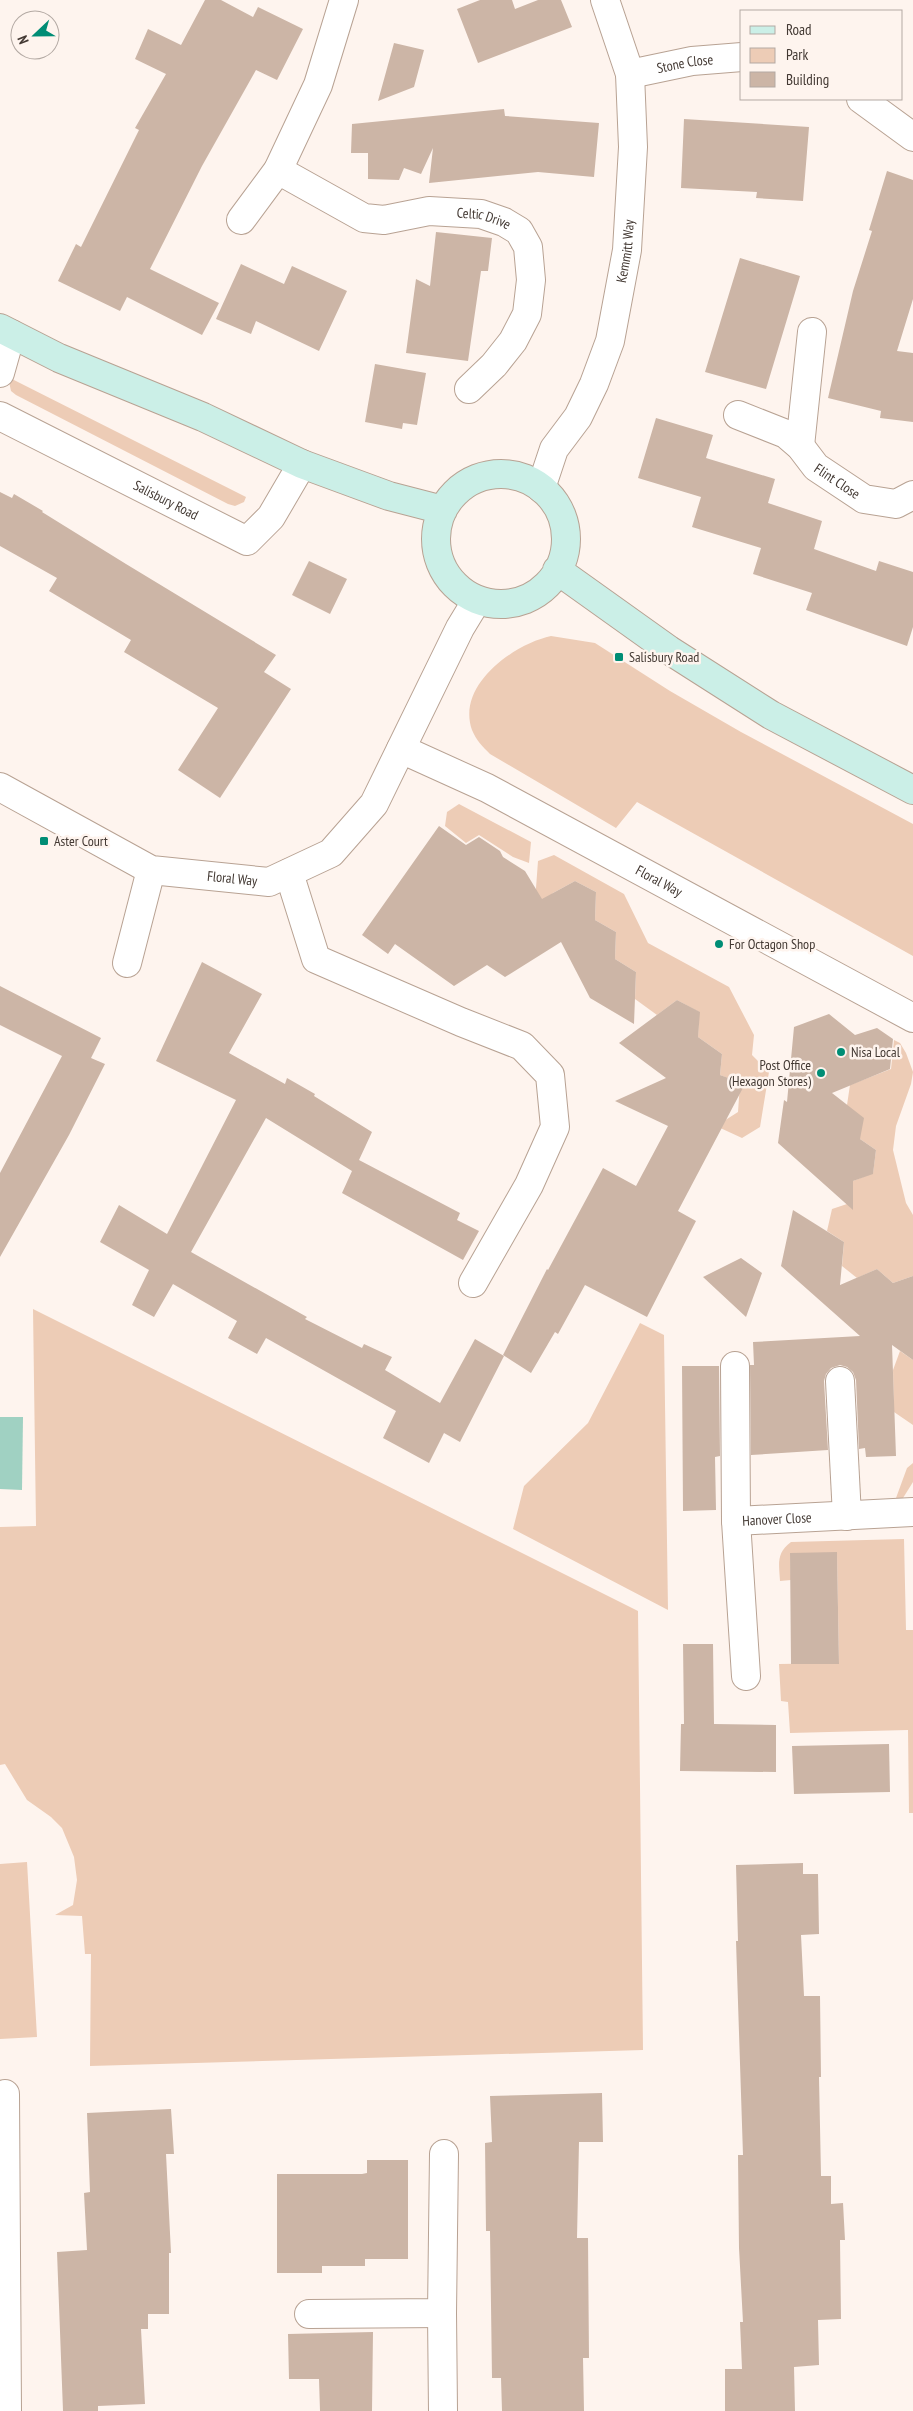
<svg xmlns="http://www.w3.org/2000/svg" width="913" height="2411" font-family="'PT Sans Narrow',sans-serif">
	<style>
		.green { fill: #edccb6 }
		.water { fill: #a0d1c2 }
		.building { fill: #ccb5a6 }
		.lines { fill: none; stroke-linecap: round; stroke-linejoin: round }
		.street-casing { stroke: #b8a293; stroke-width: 30 }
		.secondary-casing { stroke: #b8a293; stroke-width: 30 }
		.street { stroke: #fff; stroke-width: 28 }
		.secondary { stroke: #cbefe7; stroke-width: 28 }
		.poi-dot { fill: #008d75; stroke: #fef4ee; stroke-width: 2 }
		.labels { text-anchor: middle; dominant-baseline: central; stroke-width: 5; stroke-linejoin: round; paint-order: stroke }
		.street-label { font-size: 14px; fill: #433933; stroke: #fef4ee }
		.poi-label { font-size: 14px; fill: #433933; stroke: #fef4ee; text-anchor: start }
	</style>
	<rect width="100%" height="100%" fill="#fef4ee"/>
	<path class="green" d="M 8,377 L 246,497 L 244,502 L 235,506 L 228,504 L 16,395 L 11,391 Z
		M 551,636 L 595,643 L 670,691 L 741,732 L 913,824 L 913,956 L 637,802 L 616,828 L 490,754 C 483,747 476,740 472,730 C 456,685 514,644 551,636 Z
		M 459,804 L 531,842 L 529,863 L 513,857 L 479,835 L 466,843 L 445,826 L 447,812 Z
		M 554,855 L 624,894 L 648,943 L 729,987 L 754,1035 L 752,1055 L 769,1072 L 760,1127 L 742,1138 L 716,1126 L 738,1112 L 740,1083 L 720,1075 L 722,1054 L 698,1037 L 699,1012 L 677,1000 L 657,1015 L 635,999 L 636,972 L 615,959 L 616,932 L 595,920 L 596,892 L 575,881 L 553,893 L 534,915 L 538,861 Z
		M 894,1040 L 900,1043 L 906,1053 L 913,1072 L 911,1084 L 896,1126 L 893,1150 L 906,1203 L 913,1215 L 913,1276 L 893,1283 L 877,1269 L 857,1278 L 842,1266 L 844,1242 L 827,1231 L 832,1209 L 853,1202 L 853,1181 L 873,1173 L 876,1150 L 860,1139 L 847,1105 L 850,1085 L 891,1069 Z
		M 33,1309 L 638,1611 L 643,2050 L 90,2066 L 91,1954 L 85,1954 L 82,1916 L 55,1915 L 73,1905 L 77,1880 L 74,1857 L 62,1828 L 51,1817 L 27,1800 L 5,1764 L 0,1765 L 0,1527 L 36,1526 Z
		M 640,1323 L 664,1335 L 668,1610 L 513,1529 L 524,1486 L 588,1423 Z
		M 900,1351 L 913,1360 L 913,1425 L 894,1412 L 893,1370 Z
		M 913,1463 L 913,1482 L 903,1498 L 896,1498 L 907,1468 Z
		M 904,1539 L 906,1630 L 913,1630 L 913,1813 L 909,1813 L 908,1730 L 790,1733 L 788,1702 L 781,1701 L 779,1664 L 839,1663 L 837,1553 L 790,1553 L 791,1580 L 780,1581 C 779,1564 776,1553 791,1542 Z
		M 27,1862 L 37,2037 L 0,2039 L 0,1864 Z"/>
	<path class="water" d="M 0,1417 L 23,1417 L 22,1490 L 0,1489 Z"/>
	<path class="building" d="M 205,0 L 221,0 L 253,17 L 258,7 L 303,29 L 277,80 L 256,70 L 202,166 L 150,269 L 219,303 L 202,335 L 127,297 L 120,311 L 58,281 L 76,244 L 81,247 L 139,130 L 135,128 L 166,74 L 135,59 L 148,29 L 181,45 Z
		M 480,0 L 512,0 L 515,9 L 538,0 L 561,0 L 572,27 L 478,63 L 457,9 Z
		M 394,43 L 424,50 L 414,87 L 378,101 Z
		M 504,109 L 505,116 L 599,123 L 594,177 L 538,172 L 429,183 L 433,148 L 421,174 L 404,168 L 399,180 L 368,179 L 368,153 L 351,153 L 352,124 Z
		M 684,119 L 809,127 L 803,201 L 756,198 L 757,192 L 681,188 Z
		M 887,171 L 913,180 L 913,299 L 897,351 L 913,353 L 913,422 L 880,418 L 881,411 L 828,398 L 853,291 L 872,231 L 869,230 Z
		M 436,232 L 492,238 L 488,271 L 481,271 L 468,361 L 406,353 L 416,279 L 430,286 Z
		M 740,258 L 800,276 L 766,389 L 705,372 Z
		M 241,264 L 284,284 L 292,266 L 347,291 L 319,351 L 256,321 L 251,334 L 216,319 Z
		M 375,364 L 426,373 L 417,425 L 403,423 L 402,429 L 365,422 Z
		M 656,418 L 713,435 L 706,458 L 775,479 L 768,503 L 822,521 L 814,549 L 876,571 L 879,561 L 913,572 L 913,627 L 907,646 L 806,610 L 812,593 L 753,574 L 761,548 L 692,527 L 701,497 L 638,478 Z
		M 0,492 L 12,498 L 14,494 L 43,511 L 42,512 L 126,564 L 276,655 L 264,672 L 291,689 L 220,798 L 178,770 L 218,708 L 124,652 L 131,640 L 49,591 L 57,578 L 0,546 Z
		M 309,561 L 347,579 L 330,614 L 292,595 Z
		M 439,826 L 466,845 L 479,837 L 500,851 L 503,857 L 525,871 L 542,899 L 575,881 L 596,892 L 595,920 L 616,932 L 615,959 L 636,972 L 634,1024 L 590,998 L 561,942 L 505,977 L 487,965 L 454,986 L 395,944 L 388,954 L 362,935 Z
		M 202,962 L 262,994 L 229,1053 L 285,1084 L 287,1078 L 315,1094 L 314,1096 L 372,1132 L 359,1160 L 460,1213 L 457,1220 L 479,1231 L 463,1260 L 342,1193 L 352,1171 L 266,1118 L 191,1252 L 307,1317 L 305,1319 L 362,1348 L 364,1344 L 392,1357 L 385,1370 L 440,1403 L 475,1339 L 504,1356 L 460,1442 L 444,1433 L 429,1463 L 383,1438 L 396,1411 L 266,1338 L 257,1354 L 228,1338 L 237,1321 L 173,1284 L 154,1317 L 132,1305 L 149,1270 L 100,1242 L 119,1205 L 167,1234 L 236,1100 L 156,1061 Z
		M 0,986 L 101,1038 L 91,1058 L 105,1064 L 69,1135 L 0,1257 L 0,1173 L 62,1056 L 0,1025 Z
		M 677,1000 L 700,1012 L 698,1037 L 722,1054 L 720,1075 L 745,1084 L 678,1211 L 696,1221 L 647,1317 L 585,1285 L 558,1334 L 555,1332 L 531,1373 L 503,1355 L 547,1269 L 548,1270 L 603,1168 L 636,1186 L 668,1126 L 615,1101 L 666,1078 L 619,1043 Z
		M 829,1014 L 855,1035 L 877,1028 L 893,1039 L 890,1069 L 832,1093 L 864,1118 L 860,1139 L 876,1150 L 873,1174 L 853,1181 L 853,1210 L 778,1143 L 784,1100 L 787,1102 L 794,1027 Z
		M 793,1210 L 844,1242 L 840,1285 L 877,1269 L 893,1283 L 913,1276 L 913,1360 L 892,1345 L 896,1456 L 866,1457 L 865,1448 L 859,1449 L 856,1380 L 853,1372 L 847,1367 L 840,1365 L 831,1368 L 826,1374 L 824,1381 L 828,1450 L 751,1455 L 750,1365 L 754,1365 L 753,1342 L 860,1336 L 781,1266 Z
		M 741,1258 L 762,1273 L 746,1317 L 703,1277 Z
		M 682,1366 L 719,1366 L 720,1456 L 715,1457 L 716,1510 L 683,1511 Z
		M 837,1552 L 839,1664 L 791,1664 L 790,1553 Z
		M 683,1644 L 713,1644 L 714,1724 L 776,1725 L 776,1772 L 680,1771 L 681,1724 L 684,1724 Z
		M 889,1744 L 890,1792 L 794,1794 L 792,1746 Z
		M 803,1863 L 803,1874 L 818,1874 L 819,1934 L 801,1935 L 804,1996 L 820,1996 L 821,2077 L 819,2077 L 821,2176 L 831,2176 L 831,2204 L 843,2203 L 845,2240 L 840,2240 L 841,2319 L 818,2320 L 819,2365 L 794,2367 L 795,2411 L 725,2411 L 725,2369 L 742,2369 L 740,2322 L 743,2322 L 739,2248 L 738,2155 L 743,2155 L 736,1941 L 738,1941 L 736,1865 Z
		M 602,2093 L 603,2142 L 579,2142 L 577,2238 L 588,2238 L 589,2358 L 583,2358 L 584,2411 L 502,2411 L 501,2378 L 492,2378 L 490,2231 L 486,2231 L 485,2143 L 492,2142 L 490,2096 Z
		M 171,2109 L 174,2154 L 166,2154 L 171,2253 L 169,2253 L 169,2314 L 148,2314 L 148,2329 L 141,2329 L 145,2404 L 98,2406 L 98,2411 L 63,2411 L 57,2252 L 87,2250 L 84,2193 L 90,2192 L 87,2113 Z
		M 367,2160 L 408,2160 L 408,2259 L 365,2259 L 365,2266 L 322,2266 L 322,2273 L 277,2273 L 277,2174 L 362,2174 L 367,2173 Z
		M 373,2332 L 372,2411 L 320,2411 L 319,2379 L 289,2379 L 288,2334 Z"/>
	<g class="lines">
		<defs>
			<g id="street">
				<path id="s1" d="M 630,74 L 692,61 L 742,57"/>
				<path d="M 861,99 L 913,137"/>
				<path id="s2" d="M 278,170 L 364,218 L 384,220 L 429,211 L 481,214 L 504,222 L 519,231 L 528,247 L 531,280 L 527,314 L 513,341 L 494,365 L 469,389"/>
				<path d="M 241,220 L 278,170 L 318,85 L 344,0"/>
				<path d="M 0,373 L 11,334"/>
				<path id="s3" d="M 738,415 L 786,434 L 800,446 L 816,467 L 864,499 L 896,504 L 913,495"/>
				<path id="s4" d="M 0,416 L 247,541 L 271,517 L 302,464"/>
				<path d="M 800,446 L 812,332"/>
				<path id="s5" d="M 541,488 L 554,449 L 578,417 L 594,384 L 610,341 L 627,250 L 633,147 L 630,74 L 605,0"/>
				<path id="s6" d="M 401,749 L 487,788 L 913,1018"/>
				<path id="s7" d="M 0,787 L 151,870 L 269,882 L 331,853 L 374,804 L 460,628 L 477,600"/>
				<path d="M 289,873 L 316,959 L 461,1022 L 522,1046 L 550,1075 L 555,1127 L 529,1185 L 473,1283"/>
				<path d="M 127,963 L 151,870"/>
				<path d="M 735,1366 L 736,1521 L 746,1676"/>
				<path d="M 840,1381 L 847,1516"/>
				<path id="s8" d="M 736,1521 L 913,1512"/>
				<path d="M 5,2094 L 7,2411"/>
				<path d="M 442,2313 L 443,2411"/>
				<path d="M 309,2314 L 442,2313 L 444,2154"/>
			</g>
			<path id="secondary" d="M 0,328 L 59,358 L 203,417 L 302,464 L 389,496 L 443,510
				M436 539a65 65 0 1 1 130 0a65 65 0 1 1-130 0Z
				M 557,570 L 669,650 L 771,715 L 913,790"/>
		</defs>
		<use href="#street" class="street-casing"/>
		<use href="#secondary" class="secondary-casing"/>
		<use href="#street" class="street"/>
		<use href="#secondary" class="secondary"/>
	</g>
	<g class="poi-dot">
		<rect x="614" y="652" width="10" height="10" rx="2.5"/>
		<rect x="39" y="836" width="10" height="10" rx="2.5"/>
		<circle cx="719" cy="944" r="5"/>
		<circle cx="841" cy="1052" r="5"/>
		<circle cx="821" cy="1073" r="5"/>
	</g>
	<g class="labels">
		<g class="street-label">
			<text stroke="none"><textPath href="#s1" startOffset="56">Stone Close</textPath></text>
			<text stroke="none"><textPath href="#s2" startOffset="220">Celtic Drive</textPath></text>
			<text stroke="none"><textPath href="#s5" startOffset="255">Kemmitt Way</textPath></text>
			<text stroke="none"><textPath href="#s3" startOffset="122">Flint Close</textPath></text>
			<text stroke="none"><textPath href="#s4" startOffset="186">Salisbury Road</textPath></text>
			<text stroke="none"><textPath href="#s7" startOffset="254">Floral Way</textPath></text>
			<text stroke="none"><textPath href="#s6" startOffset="290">Floral Way</textPath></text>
			<text stroke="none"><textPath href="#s8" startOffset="41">Hanover Close</textPath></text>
		</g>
		<g class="poi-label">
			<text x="629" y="657">Salisbury Road</text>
			<text x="54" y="841">Aster Court</text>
			<text x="729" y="944">For Octagon Shop</text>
			<text x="851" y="1052">Nisa Local</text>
			<text x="811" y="1065" text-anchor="end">Post Office<tspan x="811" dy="16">(Hexagon Stores)</tspan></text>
		</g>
	</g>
	<rect x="740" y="10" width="162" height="90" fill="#fef4ee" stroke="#b3a9a3"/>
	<rect x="750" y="26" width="25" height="8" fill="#cbefe7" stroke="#b3a9a3"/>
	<text x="786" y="35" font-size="15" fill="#433933">Road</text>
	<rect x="750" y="48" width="25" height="15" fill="#edccb6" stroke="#b3a9a3"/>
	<text x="786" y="60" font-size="15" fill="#433933">Park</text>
	<rect x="750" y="72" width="25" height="15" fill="#ccb5a6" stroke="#b3a9a3"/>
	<text x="786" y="85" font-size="15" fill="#433933">Building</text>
	<g transform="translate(35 35) rotate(248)"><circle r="24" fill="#fef4ee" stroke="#b3a9a3"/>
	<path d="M0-4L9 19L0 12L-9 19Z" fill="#008d75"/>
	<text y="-8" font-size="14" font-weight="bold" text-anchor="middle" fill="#433933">N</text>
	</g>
</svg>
